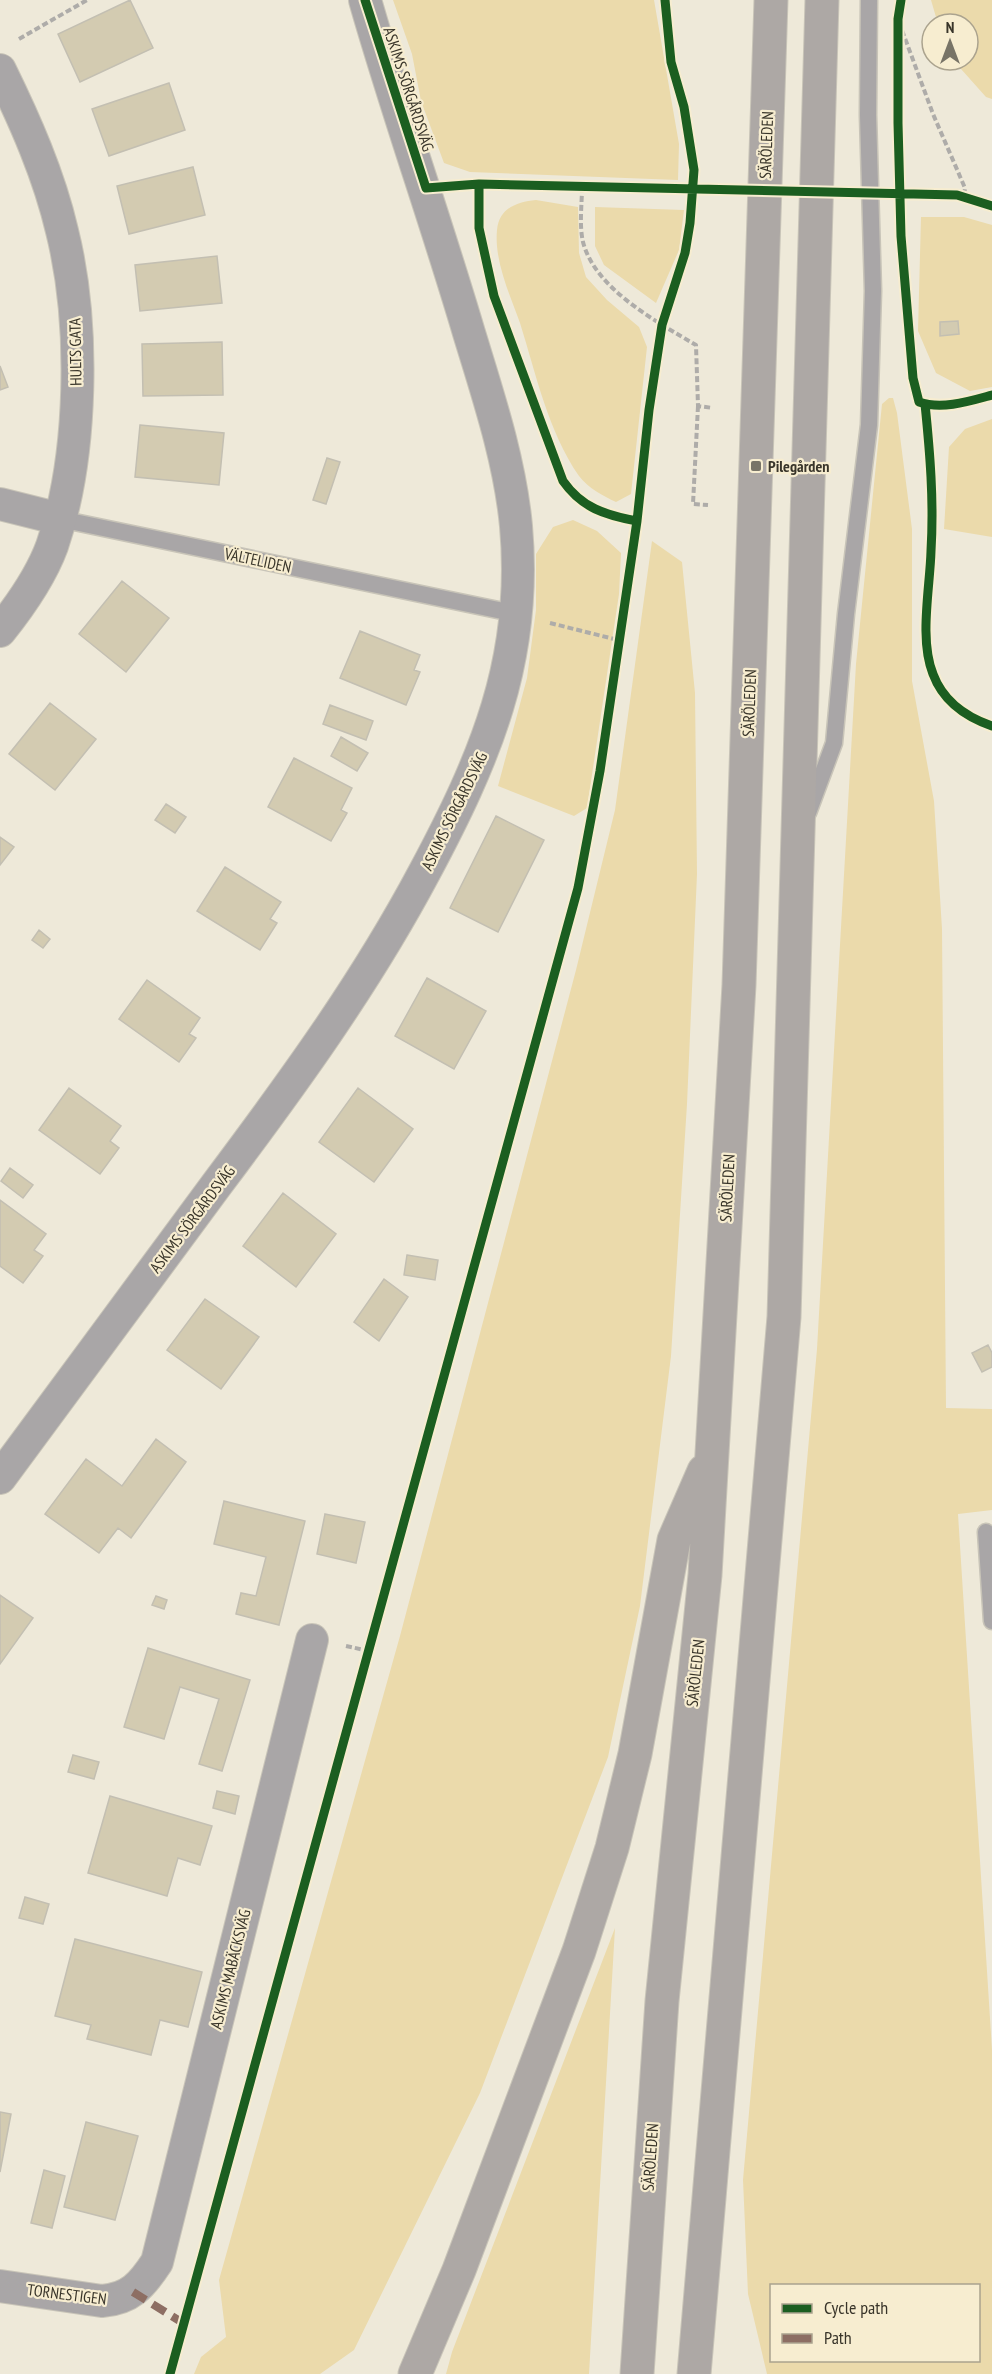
<svg xmlns="http://www.w3.org/2000/svg" width="992" height="2374" font-family="'PT Sans Narrow',sans-serif">
	<style>
		.green { fill: #ebdaab; fill-rule: evenodd }
		.building { fill: #d3cbb1; stroke: #c3bfb2; stroke-width: 1.5 }
		.lines { fill: none; stroke-linecap: round; stroke-linejoin: round }
		.service-casing { stroke: #c8c4b8; stroke-width: 19 }
		.minor-casing { stroke: #c8c4b8; stroke-width: 34 }
		.primary-casing { stroke: #c8c4b8; stroke-width: 35 }
		.path { stroke: #aeaca9; stroke-width: 4; stroke-dasharray: 6 3; stroke-linecap: butt }
		.service { stroke: #a9a6a7; stroke-width: 16 }
		.minor { stroke: #a9a6a7; stroke-width: 32 }
		.primary { stroke: #ada8a5; stroke-width: 33 }
		.quiet { stroke: #8d6e63; stroke-width: 8; stroke-dasharray: 15 8; stroke-linecap: butt }
		.cycleway-casing { stroke: #f7edd0; stroke-width: 13 }
		.cycleway { stroke: #1b5e20; stroke-width: 9 }
		.poi-dot { fill: #787467; stroke: #f7edd0; stroke-width: 2 }
		.labels { text-anchor: middle; dominant-baseline: central; stroke-width: 4.5; stroke-linejoin: round; paint-order: stroke }
		.street-label { font-size: 16px; fill: #39352a; stroke: #f7edd0 }
		.poi-label { font-size: 16px; font-weight: bold; fill: #39352a; stroke: #f7edd0; text-anchor: start }
	</style>
	<rect width="100%" height="100%" fill="#eee9d9"/>
	<path class="green" d="M 393,0 L 654,0 L 679,144 L 678,180 L 470,172 L 444,163 L 421,101 L 412,54 Z
		M 931,0 L 992,0 L 992,99 L 986,97 L 953,60 L 968,60 L 968,24 L 938,24 Z
		M 536,200 L 578,207 L 579,253 L 586,277 L 607,300 L 639,327 L 647,347 L 631,494 L 616,502 C 603,496 588,488 579,476 C 548,431 536,374 520,323 C 510,295 494,261 497,230 C 499,208 517,202 536,200 Z
		M 595,207 L 684,210 L 679,250 L 656,303 L 604,265 L 595,246 Z
		M 921,217 L 964,217 L 992,225 L 992,387 L 970,391 L 936,373 L 918,331 Z
		M 889,398 L 893,398 L 897,413 L 912,529 L 912,681 L 934,801 L 942,929 L 946,1408 L 992,1409 L 992,1510 L 958,1514 L 992,2050 L 992,2374 L 767,2374 L 748,2294 L 743,2180 L 817,1349 L 856,664 L 882,404 ZM 772,2286 L 978,2286 L 978,2360 L 772,2360 Z
		M 992,419 L 992,537 L 944,529 L 949,447 L 965,429 Z
		M 573,520 L 597,531 L 621,553 L 619,594 L 587,808 L 574,816 L 498,786 L 527,678 L 536,610 L 536,554 L 553,527 Z
		M 652,541 L 682,562 L 695,693 L 697,874 L 687,1104 L 671,1356 L 640,1606 L 608,1757 L 480,2093 L 354,2350 L 320,2374 L 194,2374 L 201,2357 L 226,2337 L 219,2280 L 400,1636 L 576,970 L 615,810 Z
		M 615,1928 L 589,2374 L 446,2374 L 452,2352 Z"/>
	<path class="building" d="M 130,0 L 153,48 L 80,82 L 58,34 Z
		M 169,83 L 185,130 L 109,156 L 92,109 Z
		M 193,167 L 205,215 L 129,234 L 117,186 Z
		M 217,256 L 222,303 L 140,311 L 135,265 Z
		M 958,321 L 959,334 L 940,336 L 940,322 Z
		M 222,342 L 223,395 L 143,396 L 142,344 Z
		M 0,366 L 8,387 L 0,390 Z
		M 140,425 L 224,433 L 219,485 L 135,477 Z
		M 327,458 L 340,462 L 326,504 L 313,500 Z
		M 122,581 L 169,618 L 126,672 L 79,634 Z
		M 360,631 L 420,655 L 414,670 L 420,672 L 406,705 L 340,678 Z
		M 50,703 L 96,739 L 55,790 L 9,754 Z
		M 330,705 L 373,721 L 366,740 L 323,724 Z
		M 341,737 L 368,753 L 357,771 L 331,756 Z
		M 294,758 L 352,788 L 341,810 L 347,813 L 331,841 L 268,807 Z
		M 166,804 L 186,817 L 175,833 L 155,820 Z
		M 496,816 L 544,840 L 498,932 L 450,908 Z
		M 0,837 L 14,847 L 0,865 Z
		M 225,867 L 281,902 L 270,919 L 277,923 L 260,950 L 197,911 Z
		M 39,930 L 50,939 L 43,948 L 32,940 Z
		M 427,978 L 486,1011 L 454,1069 L 395,1036 Z
		M 147,980 L 200,1018 L 189,1034 L 196,1038 L 179,1062 L 119,1019 Z
		M 69,1088 L 121,1126 L 110,1141 L 119,1148 L 100,1174 L 39,1130 Z
		M 358,1088 L 413,1129 L 374,1182 L 319,1142 Z
		M 10,1168 L 33,1185 L 23,1198 L 1,1181 Z
		M 283,1193 L 336,1234 L 296,1287 L 243,1246 Z
		M 0,1200 L 46,1234 L 34,1250 L 43,1256 L 23,1283 L 0,1266 Z
		M 407,1255 L 438,1260 L 435,1280 L 404,1275 Z
		M 384,1279 L 408,1297 L 379,1341 L 354,1322 Z
		M 205,1299 L 259,1337 L 221,1389 L 167,1350 Z
		M 988,1345 L 992,1353 L 992,1367 L 982,1372 L 972,1353 Z
		M 156,1439 L 186,1462 L 131,1538 L 118,1528 L 99,1553 L 45,1514 L 86,1459 L 122,1486 Z
		M 224,1501 L 305,1521 L 279,1625 L 236,1614 L 241,1593 L 256,1596 L 266,1557 L 214,1544 Z
		M 325,1514 L 365,1522 L 356,1563 L 317,1554 Z
		M 0,1595 L 33,1618 L 0,1664 Z
		M 156,1596 L 167,1600 L 164,1609 L 152,1605 Z
		M 148,1648 L 250,1680 L 222,1771 L 199,1764 L 219,1699 L 180,1687 L 164,1739 L 124,1727 Z
		M 73,1755 L 99,1762 L 94,1779 L 68,1772 Z
		M 217,1791 L 239,1796 L 235,1814 L 213,1808 Z
		M 110,1796 L 212,1826 L 200,1865 L 178,1858 L 167,1896 L 88,1873 Z
		M 25,1897 L 49,1904 L 43,1924 L 19,1918 Z
		M 75,1939 L 202,1972 L 188,2027 L 160,2020 L 151,2055 L 87,2039 L 91,2025 L 55,2016 Z
		M 0,2112 L 11,2114 L 0,2172 Z
		M 86,2122 L 138,2136 L 115,2220 L 64,2207 Z
		M 44,2170 L 65,2176 L 52,2228 L 31,2223 Z"/>
	<g class="lines">
		<defs>
			<path id="service" d="M 60,519 L 517,614
				M 808,813 L 834,743 L 846,614 L 869,425 L 873,291 L 868,115 L 869,0
				M 986,1532 L 992,1621"/>
			<path id="minor" d="M 0,70 C 25,121 49,175 62,231 C 85,323 83,456 52,546 C 41,576 20,606 0,631
				M 0,504 L 60,519
				M 0,1478 C 72,1380 145,1282 217,1184 C 292,1084 365,984 424,873 C 485,759 528,659 516,526 C 510,461 488,395 469,333 C 436,221 397,112 365,0
				M 0,2286 L 102,2301 C 130,2299 142,2285 157,2262 L 312,1640"/>
			<path id="primary" d="M 415,2374 L 459,2270 L 579,1951 L 612,1848 L 635,1754 L 674,1540 L 704,1471
				M 637,2374 L 662,2001 L 705,1575 L 739,985 L 771,0
				M 694,2374 L 784,1317 L 822,0"/>
		</defs>
		<use href="#service" class="service-casing"/>
		<use href="#minor" class="minor-casing"/>
		<use href="#primary" class="primary-casing"/>
		<path class="path" d="M 899,22 L 933,114 L 965,188 L 964,197
			M 19,39 L 87,0
			M 582,187 C 582,204 579,225 583,242 C 595,289 657,322 696,345 L 698,406 L 713,408
			M 698,406 L 693,504 L 708,505
			M 550,623 L 618,640
			M 346,1646 L 369,1651"/>
		<use href="#service" class="service"/>
		<use href="#minor" class="minor"/>
		<use href="#primary" class="primary"/>
		<path class="quiet" d="M 133,2292 L 183,2323"/>
		<defs>
			<path id="cycleway" d="M 365,0 L 426,188 L 479,184 L 957,195 L 992,206
				M 901,0 L 898,19 L 898,123 L 901,236 L 913,378 L 919,402 C 942,410 970,401 992,395
				M 479,184 L 479,228 L 494,296 L 563,481 C 582,508 605,515 637,521
				M 925,404 C 930,453 934,501 931,551 C 930,588 919,639 933,674 C 943,701 966,717 992,726
				M 170,2374 L 578,888 L 600,771 L 637,521 L 649,410 L 662,325 L 685,253 L 690,223 L 694,170 L 684,107 L 671,62 L 665,0"/>
		</defs>
		<use href="#cycleway" class="cycleway-casing"/>
		<use href="#cycleway" class="cycleway"/>
	</g>
	<rect class="poi-dot" x="750" y="460" width="12" height="12" rx="3"/>
	<g class="labels">
		<g class="street-label">
			<text transform="translate(409 89) rotate(72)">ASKIMS SÖRGÅRDSVÄG</text>
			<text transform="translate(766 145) rotate(-88)">SÄRÖLEDEN</text>
			<text transform="translate(75 352) rotate(-91)">HULTS GATA</text>
			<text transform="translate(258 560) rotate(12)">VÄLTELIDEN</text>
			<text transform="translate(749 703) rotate(-88)">SÄRÖLEDEN</text>
			<text transform="translate(454 811) rotate(-64)">ASKIMS SÖRGÅRDSVÄG</text>
			<text transform="translate(727 1188) rotate(-87)">SÄRÖLEDEN</text>
			<text transform="translate(192 1219) rotate(-53)">ASKIMS SÖRGÅRDSVÄG</text>
			<text transform="translate(695 1673) rotate(-84)">SÄRÖLEDEN</text>
			<text transform="translate(230 1969) rotate(-76)">ASKIMS MABÄCKSVÄG</text>
			<text transform="translate(650 2157) rotate(-86)">SÄRÖLEDEN</text>
			<text transform="translate(67 2294) rotate(7)">TORNESTIGEN</text>
		</g>
		<g class="poi-label">
			<text x="768" y="466">Pilegården</text>
		</g>
	</g>
	<rect x="770" y="2284" width="210" height="78" fill="#f7edd0" stroke="#aba38e" stroke-width="1.5"/>
	<rect x="782" y="2304" width="30" height="9" fill="#1b5e20" stroke="#aba38e" stroke-width="1.5"/>
	<text x="824" y="2314" font-size="18" fill="#39352a">Cycle path</text>
	<rect x="782" y="2334" width="30" height="9" fill="#8d6e63" stroke="#aba38e" stroke-width="1.5"/>
	<text x="824" y="2344" font-size="18" fill="#39352a">Path</text>
	<g transform="translate(950 42)"><circle r="28" fill="#f7edd0" stroke="#aba38e" stroke-width="1.5"/>
	<path d="M0-4.5L10 22L0 15L-10 22Z" fill="#787467"/>
	<text y="-9" font-size="16" font-weight="bold" text-anchor="middle" fill="#39352a">N</text>
	</g>
</svg>
